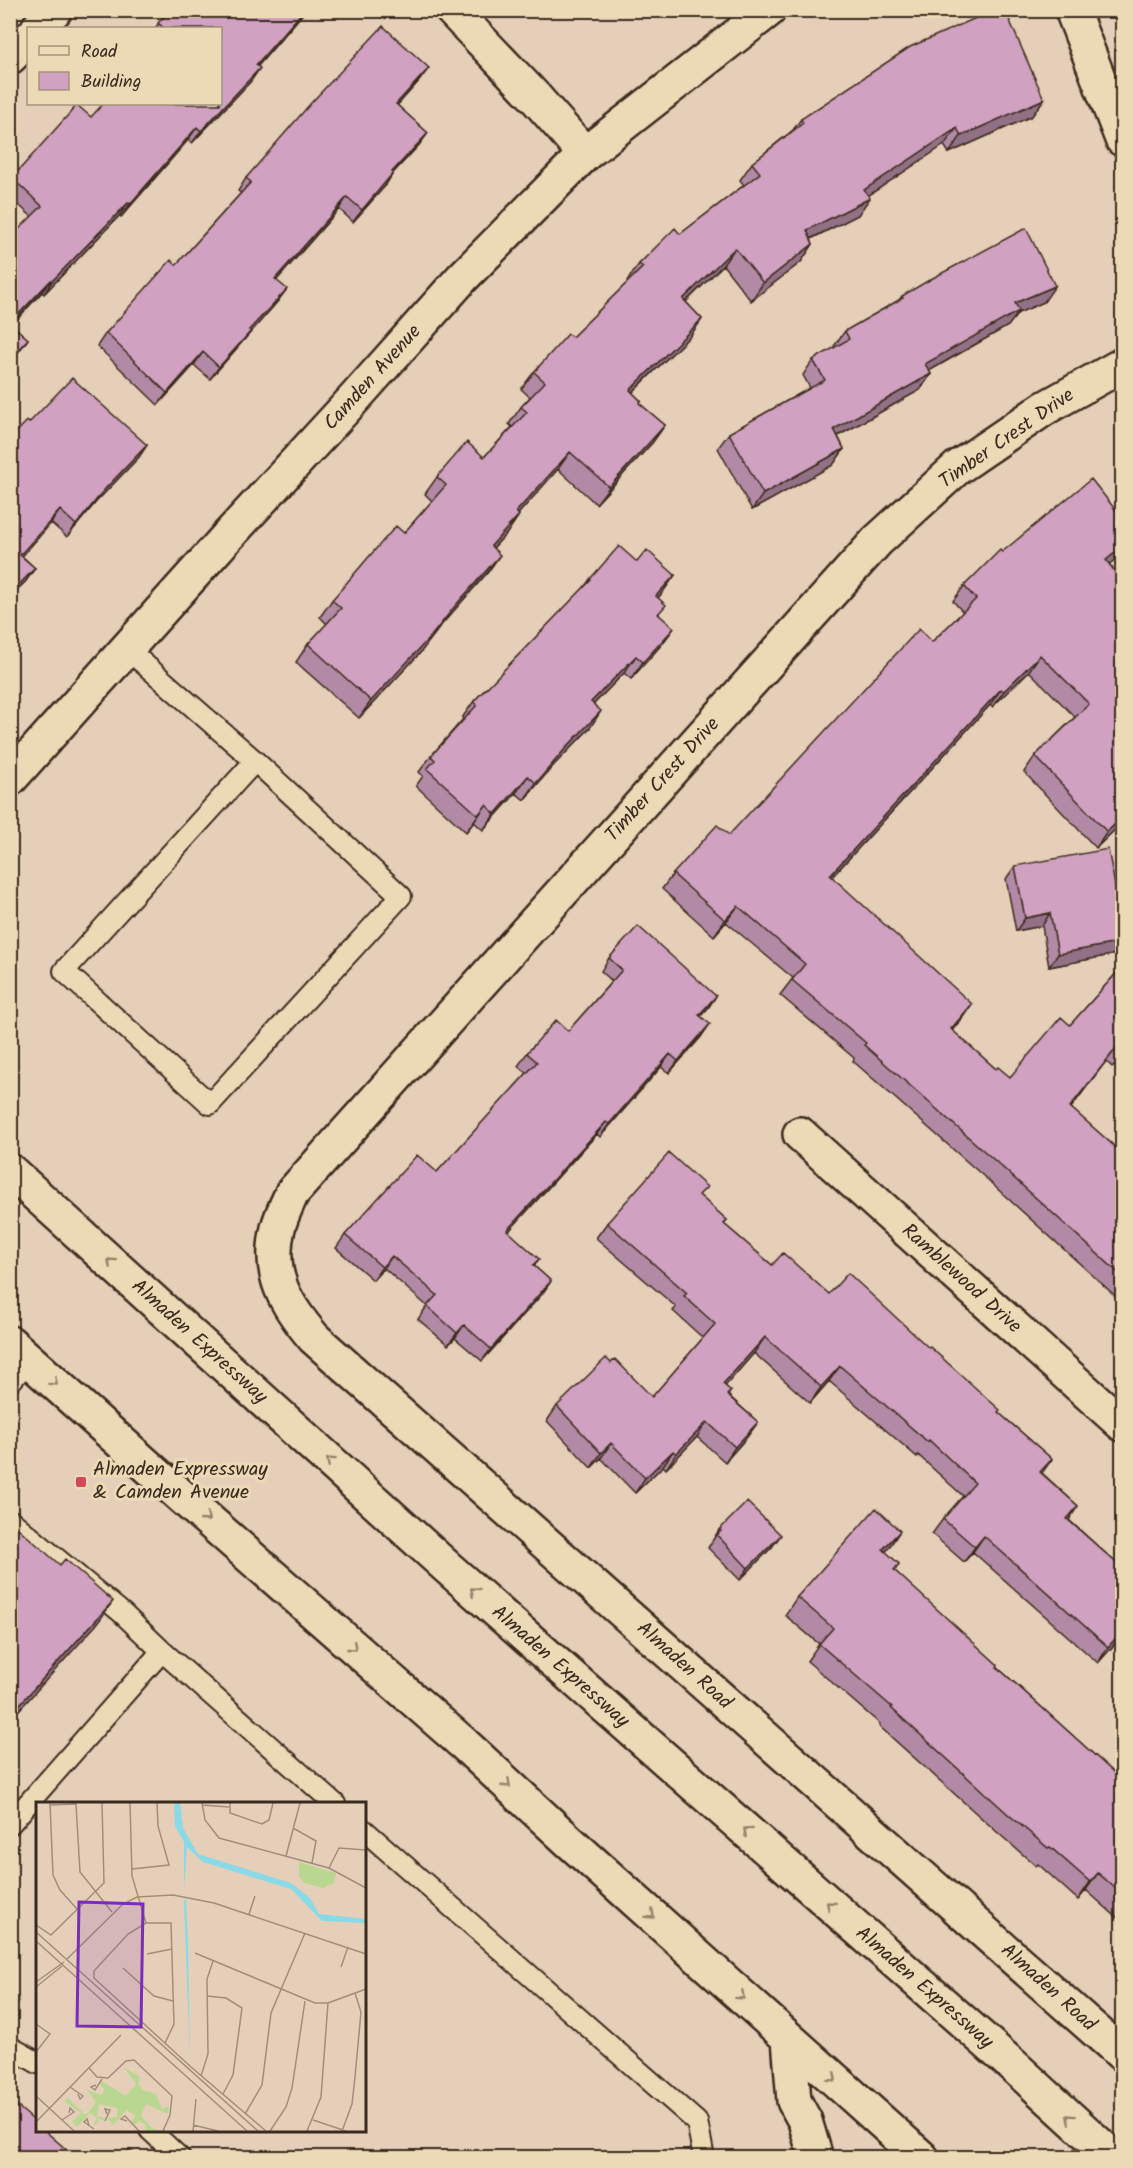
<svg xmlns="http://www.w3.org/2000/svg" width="1133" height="2168" font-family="Kalam,sans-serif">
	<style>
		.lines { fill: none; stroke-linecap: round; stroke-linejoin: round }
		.lane-casing { stroke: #3b2a1e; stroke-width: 24 }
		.street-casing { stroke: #3b2a1e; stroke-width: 38 }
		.secondary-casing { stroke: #3b2a1e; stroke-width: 38 }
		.primary-casing { stroke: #3b2a1e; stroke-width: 38 }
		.lane { stroke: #ecdab7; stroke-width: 20 }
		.street { stroke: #ecdab7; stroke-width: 33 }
		.secondary { stroke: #ecdab7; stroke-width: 33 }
		.primary { stroke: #ecdab7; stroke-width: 33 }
		.wall { fill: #b38aa5; stroke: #3b2a1e; stroke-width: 1.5 }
		.shaded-wall { fill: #927186; stroke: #3b2a1e; stroke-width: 1.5 }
		.building { fill: #d0a1c0; stroke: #3b2a1e; stroke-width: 1.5 }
		.oneway { stroke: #94826a }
		.poi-dot { fill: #d1495b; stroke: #ecdab7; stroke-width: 2 }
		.labels { text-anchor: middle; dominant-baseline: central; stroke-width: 6; stroke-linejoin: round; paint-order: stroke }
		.street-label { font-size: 20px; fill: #3b2a1e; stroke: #ecdab7 }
		.poi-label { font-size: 20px; fill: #3b2a1e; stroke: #ecdab7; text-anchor: start }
		.inset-road { fill: none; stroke: #a28d7b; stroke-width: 1.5 }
		.view { fill: #7b2cbf; fill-opacity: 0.15; stroke: #7b2cbf; stroke-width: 3 }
		.inset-edge { fill: none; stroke: #3b2a1e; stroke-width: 3 }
	</style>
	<rect width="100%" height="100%" fill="#e6cfb9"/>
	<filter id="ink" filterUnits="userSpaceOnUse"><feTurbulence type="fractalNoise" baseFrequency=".0167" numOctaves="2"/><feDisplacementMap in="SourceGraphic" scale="12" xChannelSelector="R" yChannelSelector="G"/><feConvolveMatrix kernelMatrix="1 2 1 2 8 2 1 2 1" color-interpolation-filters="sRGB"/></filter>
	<g filter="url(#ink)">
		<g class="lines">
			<defs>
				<path id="lane" d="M 127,649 L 255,761 L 401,896 L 210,1104 L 64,971 L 255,761
					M 10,1382 L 29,1360
					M 10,1520 L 121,1612 L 162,1651
					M 10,1824 L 162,1651 L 335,1804
					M 364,1830 L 697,2122 L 704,2158
					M 10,2047 L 38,2063
					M 150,2130 L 180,2158"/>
				<path id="street" d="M 452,10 L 534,96 L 585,154
					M 1072,10 L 1122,139
					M 38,28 L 55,10
					M 10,57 L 28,39
					M 1122,365 L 1045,408 L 957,468 L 877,541 L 292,1193 C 287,1204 281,1216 278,1228 C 267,1274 285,1304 314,1338 L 1122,2054
					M 800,1134 L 1122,1424"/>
				<path id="secondary" d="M 10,779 L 227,537 L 353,400 L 462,278 L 585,154 L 769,10"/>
				<path id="primary" d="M 10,1171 L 448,1568 L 1017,2069 L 1114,2158
					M 10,1343 L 182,1497 L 464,1744 L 570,1842 L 922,2158
					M 789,2039 L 794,2101 L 805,2121 L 816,2158"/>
			</defs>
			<use href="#lane" class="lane-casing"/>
			<use href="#street" class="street-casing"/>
			<use href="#secondary" class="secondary-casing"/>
			<use href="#primary" class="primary-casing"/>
			<use href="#lane" class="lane"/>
			<use href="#street" class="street"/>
			<use href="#secondary" class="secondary"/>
			<use href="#primary" class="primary"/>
		</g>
		<path class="wall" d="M 170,10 L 306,10 L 258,66 L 251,81 L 192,143 L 188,140 L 121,217 L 120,215 L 44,294 L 42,292 L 12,325 L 28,339 L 19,351 L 10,361 L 10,238 L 32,217 L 10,197 L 10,180 L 12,178 L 91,117 L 220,104 L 220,28 L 155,28 Z
			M 420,80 L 397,105 L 428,133 L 419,145 L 393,173 L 385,186 L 353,222 L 339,209 L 277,280 L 278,301 L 210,379 L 194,365 L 158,405 L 97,346 L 106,333 L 176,265 L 241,193 L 238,191 L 246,178 Z
			M 1044,99 L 1032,116 L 949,153 L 944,145 L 868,196 L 858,215 L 811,239 L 813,244 L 801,262 L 751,301 L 723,265 L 686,302 L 702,319 L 690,336 L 632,393 L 641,401 L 639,403 L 665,425 L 652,443 L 596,504 L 558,469 L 518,514 L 519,515 L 507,533 L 493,548 L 488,572 L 443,623 L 420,653 L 359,718 L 296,662 L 308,644 L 327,624 L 320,617 L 332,600 L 404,533 L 432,501 L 425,494 L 437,477 L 484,457 L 512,427 L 509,424 L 521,407 L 530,397 L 521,389 L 534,372 L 572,337 L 628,282 L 627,281 L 639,264 L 680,234 L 744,185 L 740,180 L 752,163 L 793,130 L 801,119 Z
			M 902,296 L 1044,302 L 1018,313 L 1008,326 L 929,371 L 931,374 L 920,390 L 838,436 L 844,449 L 833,465 L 752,510 L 718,448 L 729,433 L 810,388 L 803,375 L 813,360 L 835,348 L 834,346 L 845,331 L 899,300 Z
			M 29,423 L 147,445 L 139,457 L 96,502 L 67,537 L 51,523 L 22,556 L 35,568 L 26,581 L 10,597 L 10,439 Z
			M 1002,552 L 1122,554 L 1109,564 L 1122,581 L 1122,823 L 1096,848 L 1024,772 L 1035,756 L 1075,717 L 1029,671 L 992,707 L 990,705 L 832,877 L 961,1020 L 952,1030 L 996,1069 L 1010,1077 L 1070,1025 L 1122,967 L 1122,1073 L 1114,1065 L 1112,1067 L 1106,1061 L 1071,1108 L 1122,1153 L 1122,1302 L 981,1174 L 853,1061 L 854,1058 L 780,995 L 793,978 L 726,922 L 714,936 L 662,889 L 673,874 L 729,835 L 963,612 L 953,601 L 964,586 Z
			M 637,562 L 675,575 L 658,598 L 659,615 L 674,628 L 662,644 L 631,679 L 624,673 L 594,704 L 590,728 L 553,766 L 524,800 L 516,793 L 483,830 L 474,822 L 466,832 L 416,786 L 423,776 L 419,772 L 431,756 L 463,719 L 462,718 L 474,701 L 583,589 L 590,579 Z
			M 1015,866 L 1122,918 L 1122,953 L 1049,967 L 1042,926 L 1016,931 L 1006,879 Z
			M 609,958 L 716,996 L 708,1008 L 701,1016 L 701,1037 L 669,1073 L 661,1067 L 600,1137 L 597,1134 L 508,1232 L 539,1259 L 534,1266 L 551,1281 L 542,1294 L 482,1361 L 455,1338 L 448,1345 L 418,1319 L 427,1306 L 384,1268 L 373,1280 L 336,1248 L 345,1235 L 437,1172 L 527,1073 L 518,1066 L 527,1053 L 568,1031 L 612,981 L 601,971 Z
			M 700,1196 L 727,1220 L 724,1224 L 772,1265 L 829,1294 L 998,1412 L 1052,1459 L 1042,1473 L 1078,1506 L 1069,1520 L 1122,1568 L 1122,1640 L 1120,1638 L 1098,1663 L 973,1552 L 964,1562 L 932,1534 L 943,1519 L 963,1496 L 918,1455 L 917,1457 L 829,1381 L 810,1403 L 754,1353 L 725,1386 L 731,1391 L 728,1395 L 758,1422 L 747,1437 L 725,1462 L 697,1437 L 666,1469 L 663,1466 L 635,1493 L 601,1458 L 591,1468 L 547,1421 L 557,1406 L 652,1397 L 703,1338 L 673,1311 L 676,1307 L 596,1238 L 607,1223 Z
			M 719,1530 L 772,1547 L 740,1580 L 708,1548 Z
			M 888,1549 L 885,1552 L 899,1564 L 895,1571 L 997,1667 L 1122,1780 L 1122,1922 L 1086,1890 L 1078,1900 L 1038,1864 L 1036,1866 L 997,1832 L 879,1726 L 880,1724 L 807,1661 L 819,1644 L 785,1615 L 797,1597 Z"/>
		<path class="shaded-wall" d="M 304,10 L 306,10 L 248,77 L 256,65 Z
			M 260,68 L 251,81 L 192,143 L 201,131 Z
			M 429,68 L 420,80 L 387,117 L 396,104 Z
			M 1044,99 L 1032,116 L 949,153 L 961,136 Z
			M 197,127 L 188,140 L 121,217 L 130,204 Z
			M 957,128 L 944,145 L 851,207 L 864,190 Z
			M 428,133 L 419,145 L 393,173 L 385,186 L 353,222 L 392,172 Z
			M 347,197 L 339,209 L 267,291 L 275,279 Z
			M 870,198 L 858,215 L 794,247 L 807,230 Z
			M 128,203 L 120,215 L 44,294 L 52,281 Z
			M 813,244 L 801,262 L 751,301 L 763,283 Z
			M 735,248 L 723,265 L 671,316 L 683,299 Z
			M 51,280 L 42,292 L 10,326 L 10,323 Z
			M 1055,286 L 1044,302 L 1018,313 L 1008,326 L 914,379 L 925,364 L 1015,303 Z
			M 287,289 L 278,301 L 210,379 L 219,367 L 249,330 Z
			M 702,319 L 690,336 L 617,407 L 630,390 Z
			M 28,339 L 19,351 L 10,361 L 10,358 Z
			M 203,352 L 194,365 L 158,405 L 167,393 Z
			M 931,374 L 920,390 L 823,444 L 834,429 Z
			M 665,425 L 652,443 L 596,504 L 609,487 Z
			M 147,445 L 139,457 L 96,502 L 67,537 L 76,525 L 105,489 Z
			M 844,449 L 833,465 L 752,510 L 763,494 Z
			M 570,452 L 558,469 L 504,530 L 516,512 Z
			M 60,510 L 51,523 L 12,568 L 20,555 Z
			M 519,515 L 507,533 L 478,564 L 491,546 Z
			M 1122,547 L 1122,554 L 1095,576 L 1106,560 Z
			M 500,555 L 488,572 L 443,623 L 420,653 L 359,718 L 371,701 Z
			M 35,568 L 26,581 L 10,597 L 10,594 Z
			M 675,575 L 663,592 L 645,613 L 656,596 Z
			M 674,628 L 662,644 L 631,679 L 643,662 Z
			M 1040,655 L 1029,671 L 992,707 L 1004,691 Z
			M 636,656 L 624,673 L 580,718 L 591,702 Z
			M 1001,689 L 990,705 L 819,891 L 830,875 Z
			M 601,711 L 590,728 L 553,766 L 524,800 L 536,783 L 565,749 Z
			M 528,776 L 516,793 L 483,830 L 495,814 Z
			M 486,805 L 474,822 L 466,832 L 478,815 Z
			M 1122,817 L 1122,823 L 1096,848 L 1107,832 Z
			M 738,906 L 726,922 L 714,936 L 725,920 Z
			M 1050,913 L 1042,926 L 1016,931 L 1025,918 Z
			M 1122,942 L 1122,953 L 1049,967 L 1058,954 Z
			M 716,996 L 708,1008 L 690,1027 L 699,1015 Z
			M 972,1004 L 961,1020 L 939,1045 L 951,1029 Z
			M 710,1024 L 701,1037 L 669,1073 L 678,1061 Z
			M 1118,1046 L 1106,1061 L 1059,1123 L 1070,1107 Z
			M 670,1054 L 661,1067 L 600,1137 L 609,1124 Z
			M 606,1122 L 597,1134 L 498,1243 L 507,1230 Z
			M 392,1256 L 384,1268 L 373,1280 L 382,1267 Z
			M 551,1281 L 542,1294 L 482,1361 L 491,1349 Z
			M 464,1325 L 455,1338 L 448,1345 L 457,1333 Z
			M 765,1337 L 754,1353 L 713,1400 L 723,1384 Z
			M 840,1366 L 829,1381 L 810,1403 L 821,1387 Z
			M 707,1422 L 697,1437 L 666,1469 L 676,1454 Z
			M 758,1422 L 747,1437 L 725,1462 L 735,1447 Z
			M 611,1443 L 601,1458 L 591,1468 L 601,1453 Z
			M 673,1451 L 663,1466 L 635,1493 L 645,1478 Z
			M 900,1531 L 888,1549 L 870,1567 L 883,1549 Z
			M 781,1535 L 772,1547 L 740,1580 L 748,1568 Z
			M 984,1536 L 973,1552 L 964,1562 L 975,1547 Z
			M 113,1601 L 97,1624 L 10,1720 L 10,1715 Z
			M 1122,1631 L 1122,1634 L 1120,1638 L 1098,1663 L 1108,1647 Z
			M 1098,1873 L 1086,1890 L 1078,1900 L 1090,1882 Z"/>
		<path class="building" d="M 170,10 L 304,10 L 256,65 L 260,68 L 201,131 L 197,127 L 130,204 L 128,203 L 52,281 L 51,280 L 10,323 L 10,238 L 42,206 L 12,178 L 77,105 L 91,117 L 103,104 L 220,104 L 220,28 L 164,28 L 158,23 Z
			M 994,10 L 1005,10 L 1044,99 L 961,136 L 957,128 L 864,190 L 870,198 L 807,230 L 813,244 L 763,283 L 735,248 L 683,299 L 702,319 L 630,390 L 641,401 L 639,403 L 665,425 L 609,487 L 570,452 L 516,512 L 519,515 L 491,546 L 500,555 L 455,606 L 432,635 L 371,701 L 308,644 L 341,608 L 332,600 L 367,559 L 396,526 L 404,533 L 446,485 L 437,477 L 467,442 L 484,457 L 527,412 L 521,407 L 545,382 L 534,372 L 568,334 L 572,337 L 643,267 L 639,264 L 675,228 L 680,234 L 760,173 L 752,163 L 803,123 L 801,119 L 910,47 Z
			M 383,26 L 429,68 L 396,104 L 428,133 L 392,172 L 393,173 L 362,210 L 347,197 L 275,279 L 287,289 L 249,330 L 251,331 L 219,367 L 203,352 L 167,393 L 106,333 L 171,260 L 176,265 L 251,182 L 246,178 L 311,103 Z
			M 1026,228 L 1055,286 L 1015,303 L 1019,311 L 925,364 L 931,374 L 834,429 L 844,449 L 763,494 L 729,433 L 825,380 L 813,360 L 849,339 L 845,331 L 903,298 L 902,296 L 931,279 Z
			M 10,323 L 28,339 L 10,358 Z
			M 72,378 L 147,445 L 105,489 L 76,525 L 60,510 L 20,555 L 35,568 L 10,594 L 10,439 L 27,421 L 29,423 Z
			M 1091,479 L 1122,518 L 1122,547 L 1106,560 L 1122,581 L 1122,817 L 1107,832 L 1035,756 L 1089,704 L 1040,655 L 1004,691 L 1001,689 L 830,875 L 972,1004 L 951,1029 L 996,1069 L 998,1067 L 1010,1077 L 1061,1017 L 1070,1025 L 1122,967 L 1122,1050 L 1118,1046 L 1070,1107 L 1122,1153 L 1122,1276 L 992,1158 L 864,1045 L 866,1043 L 792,980 L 805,964 L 738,906 L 725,920 L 673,874 L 717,825 L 729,835 L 919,629 L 932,642 L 976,599 L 964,586 L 1000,550 L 1002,552 Z
			M 619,546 L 637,562 L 647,550 L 675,575 L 656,596 L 666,605 L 658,614 L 674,628 L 643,662 L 636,656 L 591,702 L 601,711 L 565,749 L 536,783 L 528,776 L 495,814 L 486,805 L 478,815 L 427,769 L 435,760 L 431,756 L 477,705 L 474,701 L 591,580 L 590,579 Z
			M 1108,849 L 1121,917 L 1122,918 L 1122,942 L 1058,954 L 1050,913 L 1025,918 L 1015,866 Z
			M 638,926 L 716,996 L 699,1015 L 710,1024 L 678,1061 L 670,1054 L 609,1124 L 606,1122 L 507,1230 L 539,1259 L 533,1265 L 551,1281 L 491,1349 L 464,1325 L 457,1333 L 427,1306 L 437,1295 L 392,1256 L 382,1267 L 345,1235 L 417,1155 L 437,1172 L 537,1062 L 527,1053 L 556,1020 L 568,1031 L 622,970 L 609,958 Z
			M 669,1153 L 707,1187 L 699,1195 L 727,1220 L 724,1224 L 772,1265 L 783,1253 L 829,1294 L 848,1273 L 929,1348 L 930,1347 L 1000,1410 L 998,1412 L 1052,1459 L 1040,1472 L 1078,1506 L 1067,1519 L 1122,1568 L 1122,1631 L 1108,1647 L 984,1536 L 975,1547 L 943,1519 L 975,1483 L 929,1440 L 928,1442 L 840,1366 L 821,1387 L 765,1337 L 723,1384 L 731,1391 L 727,1395 L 758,1422 L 735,1447 L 707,1422 L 676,1454 L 673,1451 L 645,1478 L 611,1443 L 601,1453 L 557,1406 L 606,1358 L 611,1363 L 615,1359 L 652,1397 L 715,1324 L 684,1296 L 687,1293 L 607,1223 Z
			M 747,1502 L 781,1535 L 748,1568 L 717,1535 L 721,1531 L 719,1530 Z
			M 876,1508 L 900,1531 L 883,1549 L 899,1564 L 894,1570 L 998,1665 L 997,1667 L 1122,1780 L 1122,1894 L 1098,1873 L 1090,1882 L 1050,1847 L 1048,1848 L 1009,1815 L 891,1708 L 892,1707 L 819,1644 L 833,1628 L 797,1597 Z
			M 10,1521 L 60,1565 L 65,1559 L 113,1601 L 10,1715 Z
			M 10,2100 L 38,2124 L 38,2130 L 44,2130 L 75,2157 L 10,2157 Z
			M 130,2150 L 139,2157 L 123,2157 Z"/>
		<defs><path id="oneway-chevron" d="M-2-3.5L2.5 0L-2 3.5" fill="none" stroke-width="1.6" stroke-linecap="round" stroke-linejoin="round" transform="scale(1.5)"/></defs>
		<g class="oneway">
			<use href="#oneway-chevron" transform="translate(111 1262) rotate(-138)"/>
			<use href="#oneway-chevron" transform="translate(54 1382) rotate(42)"/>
			<use href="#oneway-chevron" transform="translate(330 1461) rotate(-138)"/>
			<use href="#oneway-chevron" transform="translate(206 1518) rotate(41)"/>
			<use href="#oneway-chevron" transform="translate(474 1591) rotate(-139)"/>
			<use href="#oneway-chevron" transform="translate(353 1647) rotate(41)"/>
			<use href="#oneway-chevron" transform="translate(507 1784) rotate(43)"/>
			<use href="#oneway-chevron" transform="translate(747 1831) rotate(-139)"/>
			<use href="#oneway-chevron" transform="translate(830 1905) rotate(-139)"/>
			<use href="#oneway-chevron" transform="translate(651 1915) rotate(42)"/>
			<use href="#oneway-chevron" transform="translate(741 1996) rotate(42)"/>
			<use href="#oneway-chevron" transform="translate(833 2078) rotate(42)"/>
			<use href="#oneway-chevron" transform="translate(1070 2118) rotate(-138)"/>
		</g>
	</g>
	<rect class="poi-dot" x="75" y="1476" width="12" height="12" rx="3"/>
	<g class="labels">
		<g class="street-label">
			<text transform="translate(373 378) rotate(-48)">Camden Avenue</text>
			<text transform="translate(1007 439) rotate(-35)">Timber Crest Drive</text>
			<text transform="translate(663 780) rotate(-48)">Timber Crest Drive</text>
			<text transform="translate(961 1279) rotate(42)">Ramblewood Drive</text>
			<text transform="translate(199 1342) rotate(42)">Almaden Expressway</text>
			<text transform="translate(684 1666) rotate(42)">Almaden Road</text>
			<text transform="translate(560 1667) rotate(41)">Almaden Expressway</text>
			<text transform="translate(924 1988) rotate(41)">Almaden Expressway</text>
			<text transform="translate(1048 1988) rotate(42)">Almaden Road</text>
		</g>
		<g class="poi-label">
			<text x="93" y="1470">Almaden Expressway<tspan x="93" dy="23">&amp; Camden Avenue</tspan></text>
		</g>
	</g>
	<g transform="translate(36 1802)">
		<rect width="330" height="330" fill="#e6cfb9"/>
		<path d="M 263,60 L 300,71 L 298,81 L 287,86 L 268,81 L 263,74 ZM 88,265 L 104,275 L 102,281 L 107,288 L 120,292 L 126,307 L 133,304 L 132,312 L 110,302 L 105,314 L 116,326 L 126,329 L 109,329 L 110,323 L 103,319 L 99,323 L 95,319 L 100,314 L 91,308 L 77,323 L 71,316 L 81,315 L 81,306 L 63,302 L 61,314 L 69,316 L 68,318 L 62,317 L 63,320 L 57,324 L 61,315 L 54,311 L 41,325 L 36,320 L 45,311 L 28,299 L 32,296 L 48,312 L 52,311 L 60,300 L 50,287 L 65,293 L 69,288 L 63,281 L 66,279 L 90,294 L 100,282 Z" fill="#b9d790"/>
		<path d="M 138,1 L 144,1 L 147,26 L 162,52 L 255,81 L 274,96 L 283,112 L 330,117 L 330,121 L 286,119 L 255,87 L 167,60 L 151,45 L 148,88 L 148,40 L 139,24 ZM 150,97 L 152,140 L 154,261 L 148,99 Z" fill="#8ad9e6"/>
		<path class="inset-road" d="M 14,1 L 17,73 L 24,88 L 41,107M 94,1 L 96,74 L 110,121M 166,1 L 169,18 L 183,36 L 293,66 L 330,86M 194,1 L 194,11 L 226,22 L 233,18 L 237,1M 14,3 L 40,2 L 44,70 L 76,110M 166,3 L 193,5M 257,26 L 280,39 L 276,61M 250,54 L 264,1M 293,66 L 303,46 L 330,48M 96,67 L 133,63 L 122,24 L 121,1M 213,112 L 219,94M 0,123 L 15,133 L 68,81 L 66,1M 0,130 L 222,329M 0,139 L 211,329M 159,151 L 279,201 L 292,201 L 330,187M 111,152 L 136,147M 31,157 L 87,102 L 101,95 L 137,93 L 178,101 L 330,152M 305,165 L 312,145M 87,166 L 118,194 L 137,199M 0,180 L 28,160M 0,185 L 26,164M 171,194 L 190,196 L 206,206 L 197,273 L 187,292M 0,222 L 14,232 L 0,250M 129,241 L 138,222 L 135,121 L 110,121 L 92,132 L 58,169 L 58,176 L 155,265 L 230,329M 53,266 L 61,275 L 72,276 L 90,259 L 98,258 L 136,294 L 134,313 L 127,329M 165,274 L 172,252 L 171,177 L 177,159M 60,283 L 55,285 L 59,288 L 66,277M 34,285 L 47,294 L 44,297 L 42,292M 0,294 L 38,329M 209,312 L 226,283 L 235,211 L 269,131M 26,318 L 38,310 L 34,306 L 33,311M 277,318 L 310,329M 69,319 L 74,308 L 69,307 L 71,312M 91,319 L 85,317 L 89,314 L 103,329M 0,320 L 85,233M 53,323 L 51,317 L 48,320 L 58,327M 157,323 L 182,329M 157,329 L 160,297M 234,329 L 250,305 L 256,286 L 269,199M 271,329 L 285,295 L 292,201M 306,329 L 316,302 L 319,275 L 325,210 L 319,191"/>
		<path class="view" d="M 43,100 L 107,102 L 105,225 L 41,224 Z"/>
		<rect width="330" height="330" class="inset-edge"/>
	</g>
	<rect width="1133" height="2168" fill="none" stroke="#ecdab7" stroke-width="36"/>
	<rect x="18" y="18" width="1097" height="2132" fill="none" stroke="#3b2a1e" stroke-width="2" filter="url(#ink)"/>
	<rect x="27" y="27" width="195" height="78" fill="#ecdab7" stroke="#a5947a" stroke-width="1.5"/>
	<rect x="39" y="46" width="30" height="9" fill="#ecdab7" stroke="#a5947a" stroke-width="1.5"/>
	<text x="81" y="57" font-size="18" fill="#3b2a1e">Road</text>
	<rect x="39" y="72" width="30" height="18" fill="#d0a1c0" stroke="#a5947a" stroke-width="1.5"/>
	<text x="81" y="87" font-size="18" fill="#3b2a1e">Building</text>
</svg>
